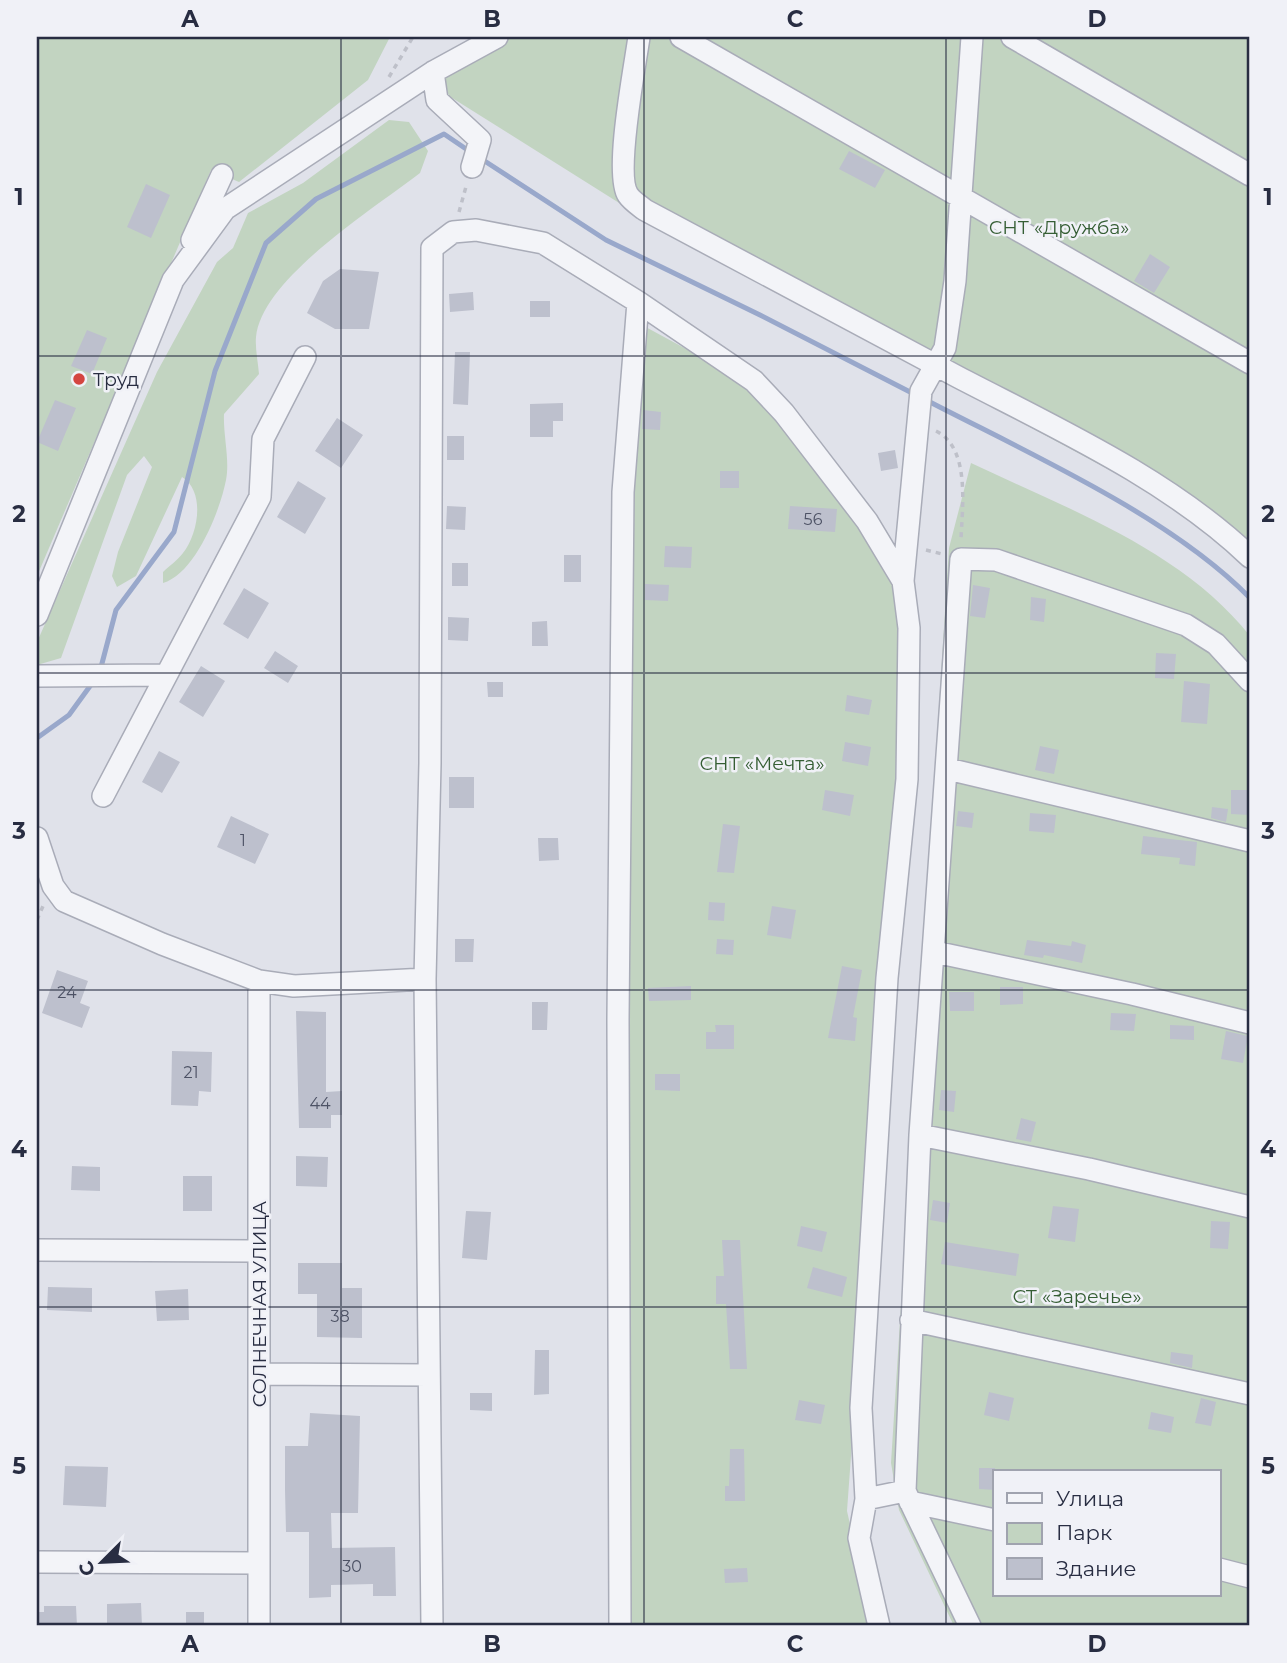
<svg xmlns="http://www.w3.org/2000/svg" width="1287" height="1663" font-family="Montserrat,sans-serif">
	<style>
		.green { fill: #c2d4c1; fill-rule: evenodd }
		.lines { fill: none; stroke-linecap: round; stroke-linejoin: round }
		.stream { stroke: #99a8cb; stroke-width: 5 }
		.building { fill: #bdc0cd }
		.minor-casing { stroke: #a9acb8; stroke-width: 24 }
		.path { stroke: #bec0c9; stroke-width: 3.5; stroke-dasharray: 5 5; stroke-linecap: butt }
		.minor { stroke: #f3f4f8; stroke-width: 21 }
		.grid { fill: none; stroke: #282d42; stroke-width: 2; stroke-opacity: 0.55 }
		.poi-dot { fill: #d44540; stroke: #f0f1f7; stroke-width: 2.5 }
		.labels { text-anchor: middle; dominant-baseline: central; stroke-width: 5; stroke-linejoin: round; paint-order: stroke }
		.number-label { font-size: 16px; fill: #4d5265 }
		.park-label { font-size: 19px; fill: #355e34; stroke: #f0f1f7 }
		.poi-label { font-size: 19px; fill: #282d42; stroke: #f0f1f7; text-anchor: start }
		.street-label { font-size: 19px; fill: #282d42; stroke: #f0f1f7 }
		.neatline { fill: none; stroke: #282d42; stroke-width: 2.5 }
		.grid-label { font-size: 23px; text-anchor: middle; font-weight: bold; fill: #282d42 }
	</style>
	<rect width="100%" height="100%" fill="#e0e2ea"/>
	<path class="green" d="M 37,37 L 390,37 L 368,80 L 239,182 L 211,170 L 37,576 Z
		M 513,37 L 1250,37 L 1250,571 L 1206,529 L 1156,495 L 651,223 L 449,96 L 442,75 Z
		M 389,120 L 409,122 L 428,151 L 420,173 C 375,208 262,278 256,337 C 255,348 258,362 259,374 L 224,414 C 223,435 230,460 226,480 C 220,511 195,574 163,583 L 163,572 C 169,566 178,560 183,553 C 198,534 206,492 182,477 L 136,576 L 117,587 L 112,576 L 118,552 L 152,467 L 144,456 L 127,475 L 61,658 L 37,665 L 37,642 L 157,372 L 217,262 L 233,248 L 248,213 L 303,183 Z
		M 642,325 L 747,382 L 802,446 L 889,568 L 900,610 L 901,768 L 847,1511 L 873,1626 L 628,1626 L 622,526 Z
		M 971,463 C 1068,509 1182,550 1250,636 L 1250,1626 L 954,1626 L 899,1510 L 891,1463 L 949,548 ZM 995,1472 L 1219,1472 L 1219,1595 L 995,1595 Z"/>
	<g class="lines">
		<path class="stream" d="M 480,158 L 606,240 L 760,315 L 914,394
			M 926,400 C 1028,453 1170,516 1250,598
			M 100,671 L 116,610 L 174,532 L 215,371 L 266,243 L 316,199 L 444,134 L 472,153
			M 37,738 L 69,715 L 93,682"/>
	</g>
	<path class="building" d="M 849,151 L 885,170 L 875,188 L 839,169 Z
		M 146,184 L 170,195 L 151,238 L 127,227 Z
		M 1150,254 L 1170,267 L 1154,293 L 1134,281 Z
		M 340,269 L 379,272 L 369,329 L 335,329 L 307,313 L 323,281 Z
		M 473,292 L 474,310 L 450,312 L 449,294 Z
		M 530,301 L 550,301 L 550,317 L 530,317 Z
		M 87,330 L 107,338 L 92,374 L 71,366 Z
		M 455,352 L 470,352 L 468,405 L 453,404 Z
		M 55,400 L 76,408 L 58,451 L 37,442 Z
		M 563,403 L 563,421 L 553,421 L 553,437 L 530,437 L 530,404 Z
		M 643,410 L 661,412 L 660,430 L 642,429 Z
		M 337,418 L 363,435 L 341,468 L 315,451 Z
		M 447,436 L 464,436 L 464,460 L 447,460 Z
		M 895,450 L 898,468 L 881,471 L 878,453 Z
		M 720,471 L 739,471 L 739,488 L 720,488 Z
		M 298,481 L 326,498 L 305,534 L 277,517 Z
		M 447,506 L 466,507 L 465,530 L 446,529 Z
		M 790,506 L 837,509 L 835,532 L 788,529 Z
		M 665,546 L 692,547 L 691,568 L 664,567 Z
		M 564,555 L 581,555 L 581,582 L 564,582 Z
		M 452,563 L 468,563 L 468,586 L 452,586 Z
		M 645,584 L 669,585 L 668,601 L 645,600 Z
		M 973,585 L 990,588 L 985,618 L 970,616 Z
		M 244,588 L 269,603 L 248,639 L 223,624 Z
		M 1031,597 L 1046,599 L 1044,622 L 1030,620 Z
		M 448,617 L 469,618 L 468,641 L 448,640 Z
		M 547,621 L 548,646 L 532,646 L 532,622 Z
		M 275,651 L 298,666 L 288,683 L 264,668 Z
		M 1156,653 L 1176,654 L 1174,679 L 1155,678 Z
		M 201,666 L 225,681 L 203,717 L 179,702 Z
		M 1184,681 L 1210,684 L 1207,724 L 1181,722 Z
		M 487,682 L 503,682 L 503,697 L 488,697 Z
		M 847,695 L 872,700 L 869,715 L 845,711 Z
		M 845,742 L 871,747 L 868,766 L 842,761 Z
		M 1040,746 L 1059,750 L 1054,774 L 1035,770 Z
		M 159,751 L 180,762 L 162,793 L 142,782 Z
		M 449,777 L 474,777 L 474,808 L 449,808 Z
		M 825,790 L 854,795 L 850,816 L 822,810 Z
		M 1231,790 L 1250,790 L 1250,815 L 1231,814 Z
		M 1212,807 L 1228,809 L 1226,822 L 1211,818 Z
		M 958,811 L 974,813 L 972,828 L 956,826 Z
		M 1030,813 L 1056,815 L 1054,833 L 1029,831 Z
		M 231,816 L 269,834 L 255,864 L 217,847 Z
		M 723,824 L 740,826 L 734,873 L 717,872 Z
		M 1143,836 L 1197,842 L 1195,866 L 1179,864 L 1180,858 L 1141,854 Z
		M 538,838 L 558,838 L 559,860 L 539,861 Z
		M 709,902 L 725,903 L 724,921 L 708,920 Z
		M 772,906 L 796,910 L 791,939 L 767,935 Z
		M 455,939 L 474,939 L 473,962 L 455,962 Z
		M 717,939 L 734,940 L 733,955 L 716,954 Z
		M 1027,940 L 1071,946 L 1072,941 L 1086,945 L 1082,963 L 1044,955 L 1043,958 L 1024,955 Z
		M 842,966 L 862,970 L 853,1017 L 857,1018 L 855,1041 L 828,1038 Z
		M 57,970 L 88,981 L 80,1003 L 90,1007 L 82,1028 L 42,1013 Z
		M 691,986 L 691,1000 L 649,1001 L 648,988 Z
		M 1000,987 L 1023,987 L 1023,1004 L 1000,1005 Z
		M 949,992 L 974,992 L 974,1011 L 950,1011 Z
		M 532,1002 L 548,1002 L 547,1030 L 532,1030 Z
		M 296,1011 L 326,1012 L 326,1092 L 342,1091 L 342,1115 L 331,1115 L 331,1128 L 299,1128 Z
		M 1111,1013 L 1136,1014 L 1134,1031 L 1110,1030 Z
		M 715,1025 L 734,1025 L 734,1049 L 706,1049 L 706,1032 L 716,1032 Z
		M 1170,1025 L 1194,1026 L 1194,1040 L 1170,1039 Z
		M 1226,1031 L 1248,1036 L 1243,1063 L 1221,1059 Z
		M 172,1051 L 212,1052 L 211,1092 L 199,1091 L 198,1106 L 171,1105 Z
		M 655,1074 L 680,1074 L 680,1091 L 655,1090 Z
		M 941,1090 L 956,1091 L 954,1112 L 939,1110 Z
		M 1021,1118 L 1036,1122 L 1031,1142 L 1016,1139 Z
		M 296,1156 L 328,1157 L 327,1187 L 296,1186 Z
		M 72,1166 L 100,1167 L 100,1191 L 71,1190 Z
		M 183,1176 L 212,1176 L 212,1211 L 183,1211 Z
		M 933,1200 L 950,1203 L 947,1223 L 930,1220 Z
		M 1053,1206 L 1079,1209 L 1075,1242 L 1048,1238 Z
		M 466,1211 L 491,1212 L 487,1260 L 462,1258 Z
		M 1211,1221 L 1230,1222 L 1228,1249 L 1210,1248 Z
		M 801,1226 L 827,1232 L 822,1252 L 797,1246 Z
		M 722,1240 L 740,1240 L 747,1369 L 730,1369 L 726,1304 L 716,1304 L 716,1276 L 724,1276 Z
		M 945,1242 L 1019,1254 L 1016,1276 L 941,1264 Z
		M 298,1263 L 342,1263 L 342,1288 L 362,1288 L 362,1338 L 317,1337 L 317,1294 L 298,1294 Z
		M 813,1267 L 847,1277 L 842,1297 L 807,1288 Z
		M 48,1287 L 92,1288 L 92,1312 L 47,1310 Z
		M 188,1289 L 189,1320 L 157,1321 L 155,1291 Z
		M 535,1350 L 549,1350 L 549,1394 L 534,1395 Z
		M 1171,1352 L 1193,1355 L 1192,1368 L 1170,1363 Z
		M 989,1392 L 1014,1398 L 1009,1421 L 984,1415 Z
		M 470,1393 L 492,1393 L 492,1411 L 470,1410 Z
		M 1201,1398 L 1216,1402 L 1211,1426 L 1195,1423 Z
		M 799,1400 L 825,1405 L 821,1424 L 795,1420 Z
		M 1151,1412 L 1174,1417 L 1171,1433 L 1148,1429 Z
		M 310,1413 L 360,1416 L 358,1513 L 331,1513 L 332,1548 L 395,1547 L 396,1596 L 373,1596 L 373,1584 L 331,1585 L 331,1597 L 309,1598 L 309,1532 L 286,1532 L 285,1490 L 285,1446 L 308,1446 Z
		M 730,1449 L 744,1449 L 745,1501 L 725,1501 L 725,1486 L 729,1486 Z
		M 65,1466 L 108,1467 L 106,1507 L 63,1505 Z
		M 979,1468 L 995,1468 L 995,1490 L 979,1489 Z
		M 747,1568 L 748,1582 L 725,1583 L 724,1569 Z
		M 141,1603 L 142,1626 L 107,1626 L 107,1604 Z
		M 44,1606 L 76,1606 L 77,1626 L 37,1626 L 37,1612 L 44,1612 Z
		M 186,1612 L 204,1612 L 204,1626 L 186,1626 Z"/>
	<g class="lines">
		<defs>
			<path id="minor" d="M 639,37 C 635,66 614,174 628,195 C 632,201 640,206 645,210 C 749,266 853,322 958,377 C 1056,428 1170,480 1250,557
				M 681,37 L 1250,363
				M 1012,37 L 1250,175
				M 433,72 L 437,100 L 480,140 L 472,167
				M 192,240 L 222,175
				M 903,581 L 921,391 L 945,348 L 955,281 L 972,37
				M 37,615 L 173,280 L 225,209 L 433,72 L 497,37
				M 37,676 L 166,675
				M 948,769 L 1250,841
				M 103,796 L 260,497 L 263,439 L 305,357
				M 37,838 L 53,886 L 64,901 L 162,944 L 259,981 L 294,986 L 425,979
				M 935,952 L 1132,994 L 1250,1023
				M 920,1135 L 1089,1169 L 1250,1207
				M 37,1250 L 258,1251
				M 911,1320 L 1250,1394
				M 260,1374 L 429,1375
				M 866,1499 L 905,1491
				M 910,1502 L 995,1520
				M 37,1562 L 259,1563
				M 1219,1569 L 1250,1577
				M 259,1626 L 259,981
				M 432,1626 L 425,979 L 430,763 L 432,248 L 453,232 L 476,230 L 543,243 L 638,302 L 754,381 L 784,413 L 867,521 L 903,581 L 909,628 L 907,779 L 887,978 L 861,1408 L 866,1499 L 859,1538 L 879,1626
				M 620,1626 L 618,1020 L 623,492 L 638,302
				M 970,1626 L 905,1491 L 920,1135 L 961,559 L 996,560 L 1186,625 L 1216,644 L 1250,681"/>
		</defs>
		<use href="#minor" class="minor-casing"/>
		<path class="path" d="M 389,77 L 413,37
			M 459,212 L 467,183
			M 936,431 C 971,448 962,508 961,540
			M 926,550 L 942,554
			M 37,920 L 43,906"/>
		<use href="#minor" class="minor"/>
	</g>
	<path class="grid" d="M 341,37 L 341,1626M 644,37 L 644,1626M 946,37 L 946,1626M 37,356 L 1250,356M 37,673 L 1250,673M 37,990 L 1250,990M 37,1307 L 1250,1307"/>
	<circle class="poi-dot" cx="79" cy="379" r="7"/>
	<g class="labels">
		<g class="number-label">
			<text x="813" y="519">56</text>
			<text x="243" y="840">1</text>
			<text x="67" y="992">24</text>
			<text x="191" y="1072">21</text>
			<text x="320" y="1103">44</text>
			<text x="340" y="1316">38</text>
			<text x="352" y="1566">30</text>
		</g>
		<g class="park-label">
			<text x="1059" y="227">СНТ «Дружба»</text>
			<text x="762" y="763">СНТ «Мечта»</text>
			<text x="1077" y="1296">СТ «Заречье»</text>
		</g>
		<g class="poi-label">
			<text x="93" y="379">Труд</text>
		</g>
		<g class="street-label">
			<text transform="translate(259 1304) rotate(-90)">СОЛНЕЧНАЯ УЛИЦА</text>
		</g>
	</g>
	<rect width="1287" height="1663" fill="none" stroke="#f0f1f7" stroke-width="77"/>
	<rect x="993" y="1470" width="228" height="126" fill="#f0f1f7" stroke="#a0a3af" stroke-width="2"/>
	<rect x="1007" y="1493" width="35" height="10" fill="#f3f4f8" stroke="#a0a3af" stroke-width="2"/>
	<text x="1056" y="1506" font-size="21" fill="#282d42">Улица</text>
	<rect x="1007" y="1523" width="35" height="21" fill="#c2d4c1" stroke="#a0a3af" stroke-width="2"/>
	<text x="1056" y="1540" font-size="21" fill="#282d42">Парк</text>
	<rect x="1007" y="1558" width="35" height="21" fill="#bdc0cd" stroke="#a0a3af" stroke-width="2"/>
	<text x="1056" y="1576" font-size="21" fill="#282d42">Здание</text>
	<g transform="translate(102 1562) rotate(246)" stroke="#f0f1f7" stroke-width="5" paint-order="stroke">
	<path d="M0-5L12 26L0 18L-12 26Z" fill="#282d42"/>
	<text y="-10" font-size="19" font-weight="bold" text-anchor="middle" fill="#282d42">С</text>
	</g>
	<rect x="38" y="38" width="1210" height="1586" class="neatline"/>
	<g class="grid-label">
		<text x="190" y="27">A</text>
		<text x="492" y="27">B</text>
		<text x="795" y="27">C</text>
		<text x="1097" y="27">D</text>
		<text x="19" y="205">1</text>
		<text x="1268" y="205">1</text>
		<text x="19" y="522">2</text>
		<text x="1268" y="522">2</text>
		<text x="19" y="839">3</text>
		<text x="1268" y="839">3</text>
		<text x="19" y="1157">4</text>
		<text x="1268" y="1157">4</text>
		<text x="19" y="1474">5</text>
		<text x="1268" y="1474">5</text>
		<text x="190" y="1652">A</text>
		<text x="492" y="1652">B</text>
		<text x="795" y="1652">C</text>
		<text x="1097" y="1652">D</text>
	</g>
</svg>
